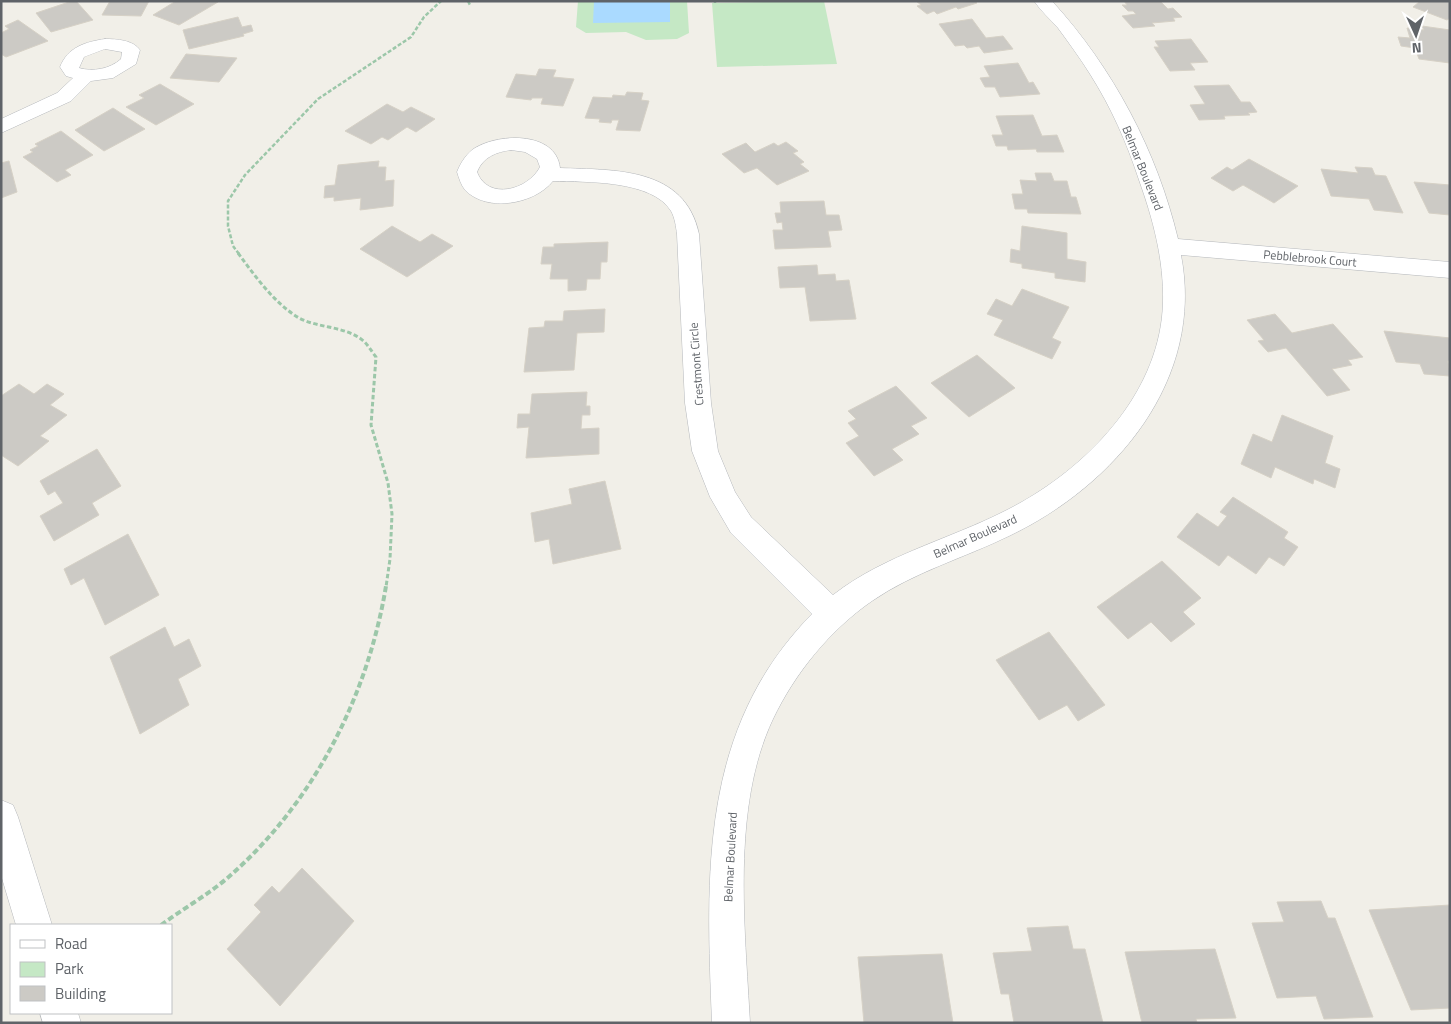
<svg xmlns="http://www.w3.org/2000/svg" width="1451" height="1024" font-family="'Titillium Web',sans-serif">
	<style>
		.green { fill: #c5e8c5 }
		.water { fill: #aadaff }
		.building { fill: #cccac5; stroke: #d6d1c6 }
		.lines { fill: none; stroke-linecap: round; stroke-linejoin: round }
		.minor-casing { stroke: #b5b8bc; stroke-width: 1 }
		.path-far2 { stroke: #9cc7a9; stroke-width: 2.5; stroke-dasharray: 4 2; stroke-linecap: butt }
		.path-far1 { stroke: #9cc7a9; stroke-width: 3; stroke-dasharray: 4.5 2.5; stroke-linecap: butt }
		.path { stroke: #9cc7a9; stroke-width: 4; stroke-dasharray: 6 3; stroke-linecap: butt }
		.minor { fill: #fff; fill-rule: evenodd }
		.labels { text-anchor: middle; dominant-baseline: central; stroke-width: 4; stroke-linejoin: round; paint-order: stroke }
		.street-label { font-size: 12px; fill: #5f6368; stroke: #fff }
	</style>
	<rect width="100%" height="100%" fill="#f1efe8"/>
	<path class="green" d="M 578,1 L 687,1 L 689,33 L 677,39 L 646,40 L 626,32 L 586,33 L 576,27 Z
		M 824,1 L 837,64 L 717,67 L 712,3 Z"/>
	<path class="water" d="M 594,1 L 670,1 L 670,22 L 593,23 Z"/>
	<path class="building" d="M 72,1 L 76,1 L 93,20 L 51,32 L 36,13 Z
		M 110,1 L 149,1 L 141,16 L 102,15 Z
		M 176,1 L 216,1 L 218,2 L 179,25 L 153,15 Z
		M 916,1 L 975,1 L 977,3 L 958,9 L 956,7 L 937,14 L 934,11 L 927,14 L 917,6 L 921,5 Z
		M 1124,1 L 1161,2 L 1168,9 L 1173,8 L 1182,17 L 1173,18 L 1175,21 L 1152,23 L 1155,26 L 1133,28 L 1122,16 L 1136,14 L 1133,11 L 1128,11 L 1122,5 L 1127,5 Z
		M 1416,1 L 1450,1 L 1450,18 L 1447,20 L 1413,7 L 1419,2 Z
		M 238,17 L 242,27 L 251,25 L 253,31 L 243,34 L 244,36 L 189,49 L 183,30 Z
		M 972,19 L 986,38 L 1003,36 L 1013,49 L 984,53 L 979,46 L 967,48 L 964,45 L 955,46 L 939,24 Z
		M 18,20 L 48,41 L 6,57 L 1,54 L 1,33 L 9,29 L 5,26 Z
		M 1422,26 L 1450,30 L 1450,63 L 1419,59 L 1415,48 L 1401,46 L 1398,37 L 1410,38 L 1407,28 L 1424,30 Z
		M 1191,39 L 1208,62 L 1190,63 L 1195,70 L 1170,71 L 1154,47 L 1159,47 L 1155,41 Z
		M 186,54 L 237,58 L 219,82 L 170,78 Z
		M 1018,63 L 1029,83 L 1033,82 L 1040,94 L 1000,97 L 995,87 L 985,87 L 980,78 L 990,77 L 984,66 Z
		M 539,69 L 556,70 L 553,77 L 574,79 L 563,106 L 541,104 L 543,98 L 532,98 L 531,100 L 506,97 L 516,74 L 536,76 Z
		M 160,84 L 194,104 L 156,125 L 126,107 L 144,98 L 139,95 Z
		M 1229,85 L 1241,102 L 1250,102 L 1257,112 L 1248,113 L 1250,115 L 1224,116 L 1225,119 L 1199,120 L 1190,105 L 1205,104 L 1194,86 Z
		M 627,92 L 643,93 L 641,100 L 649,101 L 640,131 L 616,130 L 619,120 L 612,120 L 611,123 L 599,122 L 600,119 L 585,118 L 593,97 L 612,98 L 613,95 L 625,96 Z
		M 387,104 L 403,112 L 411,107 L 435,119 L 416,132 L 407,127 L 388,140 L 382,137 L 371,144 L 345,131 Z
		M 113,108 L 145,129 L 104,151 L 75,130 Z
		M 1033,115 L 1042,136 L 1057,135 L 1064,152 L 1037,152 L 1036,149 L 1008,150 L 1007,146 L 996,146 L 992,135 L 1003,135 L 996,116 Z
		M 61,131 L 93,155 L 65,170 L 71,175 L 57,182 L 23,157 L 33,152 L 30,150 L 38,146 L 35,144 Z
		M 786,142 L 798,151 L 793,153 L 804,162 L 800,164 L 809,171 L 777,185 L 757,168 L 744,173 L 722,154 L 746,143 L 755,152 L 774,143 L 778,146 Z
		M 1249,159 L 1298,186 L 1274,203 L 1243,185 L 1233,191 L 1211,178 L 1227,167 L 1232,170 Z
		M 9,161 L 17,192 L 1,198 L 1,163 Z
		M 379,161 L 378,167 L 386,167 L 385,181 L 394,180 L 393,206 L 360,210 L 361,198 L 334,201 L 334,197 L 324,198 L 325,186 L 335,185 L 338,165 Z
		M 1355,167 L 1372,168 L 1375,175 L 1386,176 L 1403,213 L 1374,210 L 1369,199 L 1331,196 L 1321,169 L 1358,173 Z
		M 1035,173 L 1051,173 L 1054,181 L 1067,181 L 1071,197 L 1076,197 L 1081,214 L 1028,213 L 1027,209 L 1015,209 L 1012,194 L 1023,194 L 1020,180 L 1037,181 Z
		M 1414,182 L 1450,185 L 1450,215 L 1429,213 Z
		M 824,201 L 826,215 L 839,215 L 842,230 L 828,231 L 831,247 L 775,249 L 773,230 L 783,230 L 782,222 L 777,223 L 775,213 L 781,213 L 780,202 Z
		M 392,226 L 420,242 L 432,234 L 453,246 L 407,277 L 360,249 Z
		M 1022,226 L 1067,233 L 1067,259 L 1086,262 L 1085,282 L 1055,278 L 1055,273 L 1022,268 L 1022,264 L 1010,262 L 1011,249 L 1020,251 Z
		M 608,242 L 607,262 L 601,262 L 600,279 L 587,279 L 586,290 L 568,291 L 568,279 L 550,279 L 552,264 L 541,264 L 543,247 L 554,247 L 554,244 Z
		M 817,265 L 818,275 L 835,274 L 836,281 L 849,280 L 856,319 L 810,321 L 805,287 L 780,288 L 778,267 Z
		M 1022,289 L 1069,307 L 1052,338 L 1061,342 L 1052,359 L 994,335 L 1003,320 L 987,314 L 996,299 L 1012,306 Z
		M 605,309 L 604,332 L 577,333 L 574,370 L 524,372 L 529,328 L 544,327 L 545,321 L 563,321 L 564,311 Z
		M 1275,314 L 1292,333 L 1333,324 L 1363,357 L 1348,360 L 1352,365 L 1332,369 L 1350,390 L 1327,396 L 1286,348 L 1268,352 L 1258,341 L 1264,340 L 1247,320 Z
		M 1384,331 L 1450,338 L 1450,361 L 1448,361 L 1450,376 L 1424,374 L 1420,364 L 1396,362 Z
		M 977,355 L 1015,388 L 969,417 L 931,383 Z
		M 19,384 L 34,394 L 47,384 L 64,394 L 50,405 L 67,415 L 40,436 L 49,441 L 18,466 L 1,455 L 1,396 Z
		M 896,386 L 927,418 L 911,426 L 919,434 L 892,449 L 903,460 L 874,476 L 846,443 L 859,436 L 848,423 L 856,419 L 848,411 Z
		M 587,392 L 586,406 L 590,406 L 590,415 L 582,415 L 581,429 L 599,428 L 599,454 L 526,458 L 529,427 L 517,428 L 518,414 L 530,414 L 532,394 Z
		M 1282,415 L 1333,436 L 1325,463 L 1340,469 L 1335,488 L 1314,479 L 1313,484 L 1275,467 L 1271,478 L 1241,464 L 1253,434 L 1272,442 Z
		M 97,449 L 121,486 L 92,503 L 99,515 L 54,541 L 40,516 L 63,503 L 55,491 L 48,495 L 40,481 Z
		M 605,481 L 621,549 L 553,564 L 549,539 L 535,542 L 531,513 L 572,504 L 569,489 Z
		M 1233,497 L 1288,532 L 1284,538 L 1298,547 L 1284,566 L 1269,557 L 1256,574 L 1228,555 L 1219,566 L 1177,537 L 1197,513 L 1218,527 L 1227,516 L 1220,512 Z
		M 128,534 L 159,595 L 105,625 L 84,578 L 71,585 L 64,569 Z
		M 1162,561 L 1201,598 L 1183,612 L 1195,624 L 1171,642 L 1151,622 L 1128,639 L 1097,607 Z
		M 165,627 L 174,647 L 189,639 L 201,666 L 178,679 L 189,705 L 140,734 L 110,657 Z
		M 1049,632 L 1105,705 L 1078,721 L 1067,705 L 1039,720 L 996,660 Z
		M 302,868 L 354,921 L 280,1006 L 227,949 L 261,912 L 254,905 L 272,886 L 279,893 Z
		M 1321,901 L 1328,918 L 1335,918 L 1373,1017 L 1324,1019 L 1316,996 L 1277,998 L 1252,923 L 1284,922 L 1277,902 Z
		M 1450,905 L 1450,1008 L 1411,1010 L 1369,910 Z
		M 1068,926 L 1073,949 L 1085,949 L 1103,1023 L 1014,1023 L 1009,994 L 1001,994 L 993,953 L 1032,951 L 1027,928 Z
		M 1215,949 L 1236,1018 L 1196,1019 L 1197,1023 L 1142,1023 L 1125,952 Z
		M 942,954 L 953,1023 L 864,1023 L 858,957 Z"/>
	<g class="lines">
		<defs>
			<path id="minor" d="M 1034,1 L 1052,1 C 1113,68 1157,151 1178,239 L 1450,262 L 1450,278 L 1181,255 C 1205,379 1116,485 1009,536 C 964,558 914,572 872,601 C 830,630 795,673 773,719 C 731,808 745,927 750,1023 L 712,1023 C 706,874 699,729 812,614 L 731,533 L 710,497 L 692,451 L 685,403 L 677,234 C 676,227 675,218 671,211 C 652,180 586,182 553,181 C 535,204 487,213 465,190 C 461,185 459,178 457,172 C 460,164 465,156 472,150 C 495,133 556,130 560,168 C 615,170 685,167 699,234 L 711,403 L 718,451 L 735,492 L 751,517 L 833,595 C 888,552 960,537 1020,503 C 1093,462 1161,389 1163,302 C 1164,260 1153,219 1139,180 C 1127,143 1111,107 1090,74 C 1080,58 1069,43 1058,28 C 1050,19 1041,11 1034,1 ZM 511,150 L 525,152 L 537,159 L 540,167 C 528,190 488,201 477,172 C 483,157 496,152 511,150 Z
				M 105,39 C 117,39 133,40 140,50 L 136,64 L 113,78 L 91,81 L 71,101 L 1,133 L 1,119 L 57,93 L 73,78 L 66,76 L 60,67 C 68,47 85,42 105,39 ZM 105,49 L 122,52 L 121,59 C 110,69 93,72 79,68 L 84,57 Z
				M 1,800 L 13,805 L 18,817 L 52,925 L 16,925 L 1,875 Z
				M 40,1013 L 78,1013 L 81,1023 L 43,1023 Z"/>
		</defs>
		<use href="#minor" class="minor-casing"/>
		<path class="path-far2" d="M 468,1 L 470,5
			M 715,1 L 715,3
			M 239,254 L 233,246 L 228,226 L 228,201 L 245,175 L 318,99 L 411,37 L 424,17 L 441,1"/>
		<path class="path-far1" d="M 238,253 C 255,276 274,303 299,318 C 318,328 343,326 361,339 C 367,343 372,352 376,357 L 371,425 L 388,483 L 392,514 L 390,559 L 386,587"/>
		<path class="path" d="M 161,925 C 184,908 211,893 232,874 C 315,800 368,695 386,586"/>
		<use href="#minor" class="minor"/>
	</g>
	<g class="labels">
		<g class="street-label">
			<text transform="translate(1143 168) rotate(68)">Belmar Boulevard</text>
			<text transform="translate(1310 258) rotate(5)">Pebblebrook Court</text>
			<text transform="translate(696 364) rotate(-94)">Crestmont Circle</text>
			<text transform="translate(975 536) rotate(-24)">Belmar Boulevard</text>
			<text transform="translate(730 857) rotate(-87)">Belmar Boulevard</text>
		</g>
	</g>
	<rect width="1451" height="1024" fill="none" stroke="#5f6368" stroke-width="5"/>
	<rect x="10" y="924" width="162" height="90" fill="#ffffff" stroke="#bfc1c3"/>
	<rect x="20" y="940" width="25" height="8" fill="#ffffff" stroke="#bfc1c3"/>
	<text x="55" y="949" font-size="15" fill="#5f6368">Road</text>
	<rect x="20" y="962" width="25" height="15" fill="#c5e8c5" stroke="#bfc1c3"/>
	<text x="55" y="974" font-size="15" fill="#5f6368">Park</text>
	<rect x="20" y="986" width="25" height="15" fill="#cccac5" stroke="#bfc1c3"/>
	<text x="55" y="999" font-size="15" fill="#5f6368">Building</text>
	<g transform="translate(1416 35) rotate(177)" stroke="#ffffff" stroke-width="4" paint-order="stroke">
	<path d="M0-4L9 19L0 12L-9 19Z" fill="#5f6368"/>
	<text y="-8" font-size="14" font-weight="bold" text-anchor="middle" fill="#5f6368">N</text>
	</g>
</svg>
